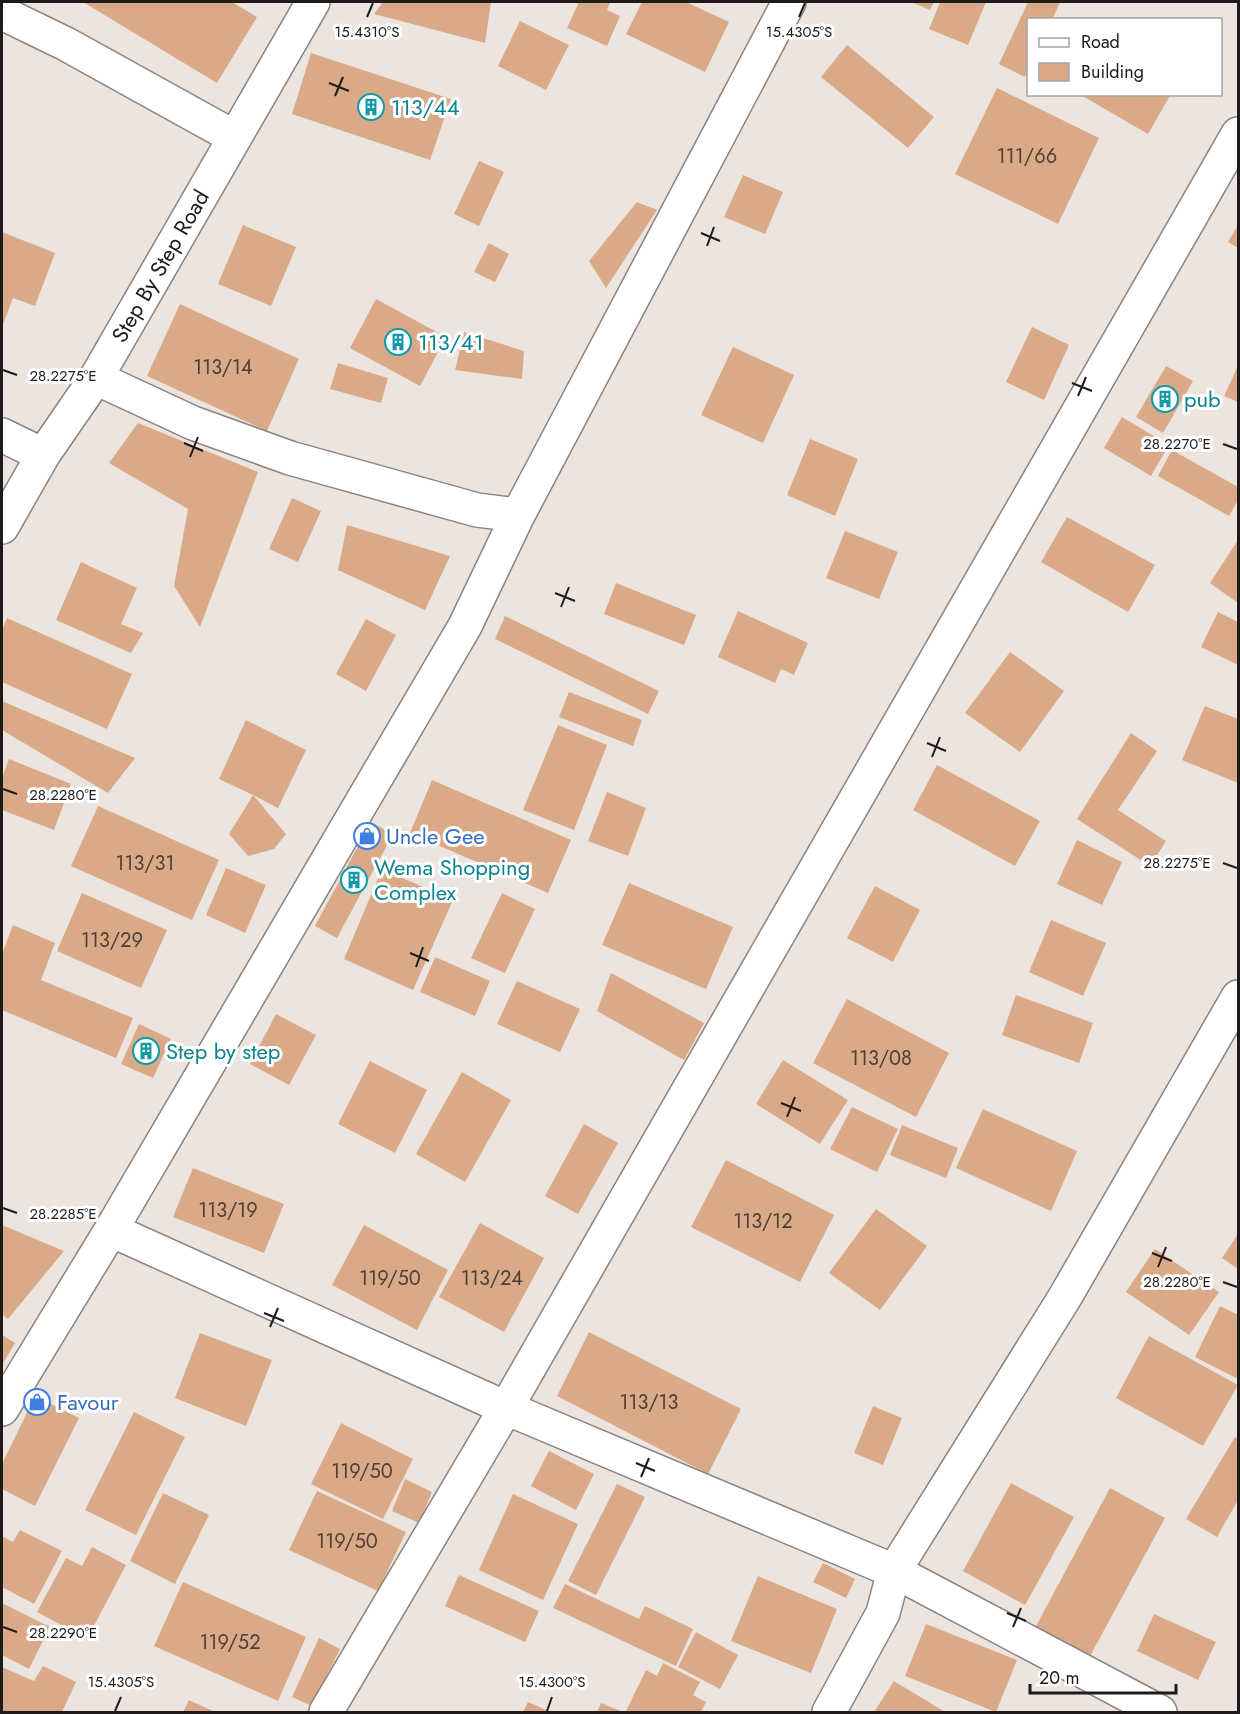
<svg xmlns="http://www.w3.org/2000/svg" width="1240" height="1714" font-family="Jost,sans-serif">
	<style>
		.building { fill: #daaa88 }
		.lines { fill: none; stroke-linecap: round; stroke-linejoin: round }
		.street-casing { stroke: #8a837f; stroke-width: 36 }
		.street { stroke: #fff; stroke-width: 33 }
		.ticks { fill: none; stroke: #1e1b1a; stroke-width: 2 }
		.labels { text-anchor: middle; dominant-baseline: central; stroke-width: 6; stroke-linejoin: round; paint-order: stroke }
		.number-label { font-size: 20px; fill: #4d3f36 }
		.culture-label { font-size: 22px; fill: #0d838f; stroke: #fff; text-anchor: start }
		.street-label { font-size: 22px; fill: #1e1b1a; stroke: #fff }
		.shop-label { font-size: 22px; fill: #366cbe; stroke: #fff; text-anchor: start }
		.ticks-label { font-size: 15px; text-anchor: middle; fill: #1e1b1a; stroke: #fff; stroke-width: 6; stroke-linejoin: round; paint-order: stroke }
	</style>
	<rect width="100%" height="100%" fill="#ebe4df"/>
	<path class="building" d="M 83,2 L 232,2 L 257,17 L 217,83 Z
		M 383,2 L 491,2 L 485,43 L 374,14 Z
		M 579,2 L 610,2 L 607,10 L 620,16 L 607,46 L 567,28 Z
		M 642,2 L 686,2 L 729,22 L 705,72 L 626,34 Z
		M 911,2 L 934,2 L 930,10 Z
		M 940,2 L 986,2 L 968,45 L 929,29 Z
		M 1028,2 L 1060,2 L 1052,20 L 1028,20 L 1028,69 L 1025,77 L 999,64 Z
		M 520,21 L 569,45 L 546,90 L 498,66 Z
		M 847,45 L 934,117 L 908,148 L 821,77 Z
		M 311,53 L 451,99 L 430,160 L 292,114 Z
		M 997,88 L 1099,138 L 1058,224 L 955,174 Z
		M 1079,94 L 1171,94 L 1148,134 Z
		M 479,161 L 504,172 L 479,226 L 454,214 Z
		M 743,175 L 783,192 L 765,234 L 724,217 Z
		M 637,202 L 657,210 L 606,288 L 589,261 Z
		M 243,225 L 296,247 L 271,306 L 218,284 Z
		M 1238,225 L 1238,248 L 1228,242 Z
		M 2,232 L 55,253 L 35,306 L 13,298 L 2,327 Z
		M 489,243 L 509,254 L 495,282 L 474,272 Z
		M 376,299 L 446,337 L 420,386 L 350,348 Z
		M 180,304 L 299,359 L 267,431 L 147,376 Z
		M 1032,327 L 1069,345 L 1044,400 L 1006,382 Z
		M 464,332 L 524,351 L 522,379 L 455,370 Z
		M 733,347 L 794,375 L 763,443 L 701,415 Z
		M 338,363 L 388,378 L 381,403 L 330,389 Z
		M 1166,366 L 1193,381 L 1163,433 L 1136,417 Z
		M 1238,366 L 1238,402 L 1224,396 Z
		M 1122,417 L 1169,445 L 1151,476 L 1104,448 Z
		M 138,423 L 258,472 L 200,627 L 174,586 L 188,509 L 109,463 Z
		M 810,439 L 858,459 L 835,516 L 787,495 Z
		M 1172,450 L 1238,487 L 1238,500 L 1229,516 L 1158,476 Z
		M 292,498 L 321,511 L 298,562 L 269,549 Z
		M 1067,517 L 1155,565 L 1128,612 L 1041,562 Z
		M 347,525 L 450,556 L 425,610 L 338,570 Z
		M 845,531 L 898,552 L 879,599 L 826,578 Z
		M 1238,540 L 1238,603 L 1210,583 Z
		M 81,562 L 137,588 L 121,624 L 143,633 L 131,653 L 56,620 Z
		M 616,583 L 696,615 L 684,645 L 604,614 Z
		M 738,611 L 808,643 L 794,675 L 781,669 L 775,683 L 718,657 Z
		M 1218,612 L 1238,622 L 1238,665 L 1201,647 Z
		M 505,616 L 659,691 L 648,714 L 495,639 Z
		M 7,618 L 132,674 L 107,729 L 2,682 L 2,630 Z
		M 366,619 L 396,635 L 366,691 L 336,674 Z
		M 1010,652 L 1064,691 L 1020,752 L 965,713 Z
		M 569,692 L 642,720 L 633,746 L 559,717 Z
		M 2,701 L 135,758 L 108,793 L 2,730 Z
		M 1205,706 L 1238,719 L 1238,783 L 1182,760 Z
		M 246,720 L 306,750 L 278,808 L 253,795 L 286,834 L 274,849 L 248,856 L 229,834 L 253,795 L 219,779 Z
		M 558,725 L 607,745 L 574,830 L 523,810 Z
		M 1131,733 L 1157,751 L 1118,810 L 1166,841 L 1150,866 L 1077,819 Z
		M 9,759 L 71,784 L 54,830 L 2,810 L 2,778 Z
		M 937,765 L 1040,821 L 1015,866 L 913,810 Z
		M 432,780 L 571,840 L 548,893 L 410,833 Z
		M 607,792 L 646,808 L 628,856 L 588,841 Z
		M 98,806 L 219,860 L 192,920 L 71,866 Z
		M 371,822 L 393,834 L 337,938 L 315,926 Z
		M 1077,840 L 1122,862 L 1102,905 L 1057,884 Z
		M 226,868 L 266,885 L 245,933 L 206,915 Z
		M 382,869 L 453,900 L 413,990 L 344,959 Z
		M 629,883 L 733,927 L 706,989 L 602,945 Z
		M 875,886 L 920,910 L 893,962 L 847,938 Z
		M 82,893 L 167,930 L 141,988 L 57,951 Z
		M 502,893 L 535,909 L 505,973 L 471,958 Z
		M 1051,920 L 1106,943 L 1083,996 L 1029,972 Z
		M 13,925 L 55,943 L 41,980 L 133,1018 L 116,1058 L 2,1010 L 2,954 Z
		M 435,957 L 490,981 L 475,1016 L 420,992 Z
		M 611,973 L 704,1023 L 684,1060 L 597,1011 Z
		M 517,981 L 580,1009 L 560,1052 L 497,1024 Z
		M 1016,995 L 1093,1023 L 1079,1063 L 1002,1035 Z
		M 847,999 L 949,1053 L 916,1117 L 813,1063 Z
		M 276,1014 L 316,1035 L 289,1085 L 250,1064 Z
		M 139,1024 L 171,1039 L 153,1078 L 121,1064 Z
		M 783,1060 L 848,1100 L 820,1144 L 756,1104 Z
		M 370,1061 L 427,1090 L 395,1153 L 338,1124 Z
		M 462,1072 L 511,1100 L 465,1182 L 416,1154 Z
		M 852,1107 L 898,1129 L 877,1172 L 830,1149 Z
		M 983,1109 L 1077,1151 L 1051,1211 L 956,1168 Z
		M 584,1124 L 618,1143 L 578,1214 L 545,1196 Z
		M 902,1125 L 958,1148 L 946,1178 L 890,1155 Z
		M 726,1160 L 834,1215 L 800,1282 L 691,1227 Z
		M 193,1168 L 284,1204 L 264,1253 L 173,1217 Z
		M 876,1209 L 927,1246 L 880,1310 L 829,1273 Z
		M 480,1223 L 544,1258 L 504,1332 L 439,1297 Z
		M 2,1225 L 64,1251 L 8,1319 L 2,1314 Z
		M 364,1225 L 448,1270 L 417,1330 L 332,1285 Z
		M 1238,1234 L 1238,1269 L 1222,1258 Z
		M 1155,1249 L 1219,1292 L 1189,1335 L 1126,1292 Z
		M 1220,1306 L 1238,1315 L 1238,1379 L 1195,1357 Z
		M 589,1332 L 741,1409 L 708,1474 L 557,1396 Z
		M 200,1333 L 272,1360 L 246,1426 L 175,1398 Z
		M 2,1335 L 15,1343 L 2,1365 Z
		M 1149,1336 L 1238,1385 L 1203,1446 L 1116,1398 Z
		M 35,1396 L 79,1418 L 35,1506 L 2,1489 L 2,1464 Z
		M 873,1406 L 902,1418 L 883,1465 L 854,1453 Z
		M 134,1412 L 185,1437 L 136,1535 L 85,1510 Z
		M 341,1423 L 413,1459 L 383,1519 L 311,1484 Z
		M 1235,1437 L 1238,1439 L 1238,1500 L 1217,1537 L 1186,1519 Z
		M 549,1451 L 594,1474 L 576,1510 L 531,1486 Z
		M 405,1479 L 432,1492 L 419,1523 L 392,1511 Z
		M 1011,1483 L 1074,1517 L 1025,1605 L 963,1571 Z
		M 617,1484 L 645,1497 L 596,1595 L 568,1581 Z
		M 1110,1488 L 1165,1518 L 1089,1658 L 1035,1628 Z
		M 317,1491 L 406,1532 L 378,1591 L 289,1550 Z
		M 163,1493 L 209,1515 L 175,1584 L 130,1561 Z
		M 513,1494 L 578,1524 L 543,1600 L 479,1570 Z
		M 20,1530 L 62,1551 L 34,1604 L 2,1587 L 2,1536 L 13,1542 Z
		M 92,1547 L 126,1565 L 87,1639 L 37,1612 L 66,1558 L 82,1566 Z
		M 823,1563 L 855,1579 L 846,1598 L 813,1582 Z
		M 459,1575 L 539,1611 L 525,1642 L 445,1606 Z
		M 758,1576 L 837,1609 L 811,1673 L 731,1641 Z
		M 183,1582 L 306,1637 L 278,1701 L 154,1646 Z
		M 565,1584 L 639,1619 L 645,1606 L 693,1629 L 676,1666 L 553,1608 Z
		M 2,1603 L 50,1627 L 29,1669 L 2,1655 Z
		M 1154,1614 L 1216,1642 L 1198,1680 L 1137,1651 Z
		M 926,1624 L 1017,1660 L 996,1712 L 905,1676 Z
		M 696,1632 L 738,1655 L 720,1689 L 678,1667 Z
		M 319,1638 L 340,1649 L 312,1706 L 292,1697 Z
		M 663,1663 L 700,1682 L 693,1695 L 706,1702 L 701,1712 L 629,1712 L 626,1711 L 646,1670 L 657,1676 Z
		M 43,1666 L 76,1682 L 62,1712 L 2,1712 L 2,1667 L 34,1681 Z
		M 894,1681 L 945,1712 L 874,1712 Z
		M 189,1700 L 215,1712 L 183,1712 Z
		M 528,1702 L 551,1712 L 523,1712 Z
		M 601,1703 L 623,1712 L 597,1712 Z"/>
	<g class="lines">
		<defs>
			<path id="street" d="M 2,13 L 66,44 L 234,137
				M 96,378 L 193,423 L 290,458 L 477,510 L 518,515
				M 2,435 L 43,455
				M 2,527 L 43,455 L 96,378 L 313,2
				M 111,1230 L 506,1408 L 894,1571 L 1160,1712
				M 2,1409 L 111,1230 L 465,626 L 518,515 L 789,2
				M 326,1712 L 506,1408 L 1238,134
				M 829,1712 L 883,1613 L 894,1571 L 1065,1297 L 1238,997"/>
		</defs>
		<use href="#street" class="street-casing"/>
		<use href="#street" class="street"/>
	</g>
	<path class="ticks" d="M 367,17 L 373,3M 799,17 L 805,3M 329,83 L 349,91M 335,96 L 343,77M 701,233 L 720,241M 707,246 L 714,227M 3,370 L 17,375M 1072,383 L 1092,391M 1078,396 L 1086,377M 184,443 L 203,451M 1223,444 L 1237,449M 190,457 L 198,437M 555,593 L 575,601M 561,607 L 569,587M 927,743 L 946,751M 932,757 L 940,737M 3,789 L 17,794M 1223,863 L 1237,868M 410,953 L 429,961M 416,967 L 423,947M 781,1103 L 801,1111M 787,1117 L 795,1097M 3,1208 L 17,1213M 1152,1253 L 1172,1261M 1158,1267 L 1166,1247M 1223,1282 L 1237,1287M 264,1313 L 284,1321M 270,1327 L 278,1308M 636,1463 L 655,1471M 641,1477 L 649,1458M 1007,1613 L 1026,1621M 3,1627 L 17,1632M 1013,1627 L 1021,1608M 115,1711 L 121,1697M 547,1711 L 552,1697"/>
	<defs>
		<symbol id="building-ring" viewBox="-11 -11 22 22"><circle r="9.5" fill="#fff" stroke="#0f9aa8" stroke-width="1.5"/><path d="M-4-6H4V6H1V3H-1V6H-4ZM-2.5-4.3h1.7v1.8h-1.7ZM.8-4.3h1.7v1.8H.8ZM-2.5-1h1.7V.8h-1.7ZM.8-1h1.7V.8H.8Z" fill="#0f9aa8"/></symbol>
		<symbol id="shop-ring" viewBox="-11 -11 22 22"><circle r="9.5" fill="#fff" stroke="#3f7fe0" stroke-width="1.5"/><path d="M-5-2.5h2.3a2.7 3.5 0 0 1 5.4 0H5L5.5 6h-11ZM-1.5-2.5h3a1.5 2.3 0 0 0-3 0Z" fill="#3f7fe0"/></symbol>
	</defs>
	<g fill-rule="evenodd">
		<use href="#building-ring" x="356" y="92" width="30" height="30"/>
		<use href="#building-ring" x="383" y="327" width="30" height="30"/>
		<use href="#building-ring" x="1150" y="384" width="30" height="30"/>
		<use href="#shop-ring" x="352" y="821" width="30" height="30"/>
		<use href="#building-ring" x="339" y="865" width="30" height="30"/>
		<use href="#building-ring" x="131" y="1036" width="30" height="30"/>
		<use href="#shop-ring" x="22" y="1387" width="30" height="30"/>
	</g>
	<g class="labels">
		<g class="number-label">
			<text x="1027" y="156">111/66</text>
			<text x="223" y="367">113/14</text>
			<text x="145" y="863">113/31</text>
			<text x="112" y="940">113/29</text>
			<text x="881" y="1058">113/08</text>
			<text x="228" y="1210">113/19</text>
			<text x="763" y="1221">113/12</text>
			<text x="390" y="1278">119/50</text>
			<text x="492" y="1278">113/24</text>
			<text x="649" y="1402">113/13</text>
			<text x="362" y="1471">119/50</text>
			<text x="347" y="1541">119/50</text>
			<text x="230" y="1642">119/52</text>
		</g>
		<g class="culture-label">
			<text x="391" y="107">113/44</text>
			<text x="418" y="342">113/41</text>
			<text x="1184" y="399">pub</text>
			<text x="374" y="867">Wema Shopping<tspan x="374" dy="25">Complex</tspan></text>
			<text x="166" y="1051">Step by step</text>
		</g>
		<g class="street-label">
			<text transform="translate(160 266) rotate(-60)">Step By Step Road</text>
		</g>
		<g class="shop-label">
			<text x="386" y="836">Uncle Gee</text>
			<text x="57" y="1402">Favour</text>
		</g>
	</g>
	<g class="ticks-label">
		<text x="799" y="37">15.4305°S</text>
		<text x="367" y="37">15.4310°S</text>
		<text x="63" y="381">28.2275°E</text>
		<text x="1177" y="449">28.2270°E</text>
		<text x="63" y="800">28.2280°E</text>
		<text x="1177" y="868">28.2275°E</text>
		<text x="63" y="1219">28.2285°E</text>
		<text x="1177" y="1287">28.2280°E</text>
		<text x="63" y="1638">28.2290°E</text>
		<text x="121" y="1687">15.4305°S</text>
		<text x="552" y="1687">15.4300°S</text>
	</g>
	<rect width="1240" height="1714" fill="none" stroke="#1e1b1a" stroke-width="6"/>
	<rect x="1027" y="18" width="195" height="78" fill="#ffffff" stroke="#a5a4a3" stroke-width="1.5"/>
	<rect x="1039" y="38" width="30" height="9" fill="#ffffff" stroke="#a5a4a3" stroke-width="1.5"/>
	<text x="1081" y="48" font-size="18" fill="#1e1b1a">Road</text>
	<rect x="1039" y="63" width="30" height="18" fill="#daaa88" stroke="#a5a4a3" stroke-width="1.5"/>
	<text x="1081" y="78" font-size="18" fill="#1e1b1a">Building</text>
	<path d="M1030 1684v9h146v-9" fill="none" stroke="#1e1b1a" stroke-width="3"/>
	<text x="1039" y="1684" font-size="18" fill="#1e1b1a" stroke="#ffffff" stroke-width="4.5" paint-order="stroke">20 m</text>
</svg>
